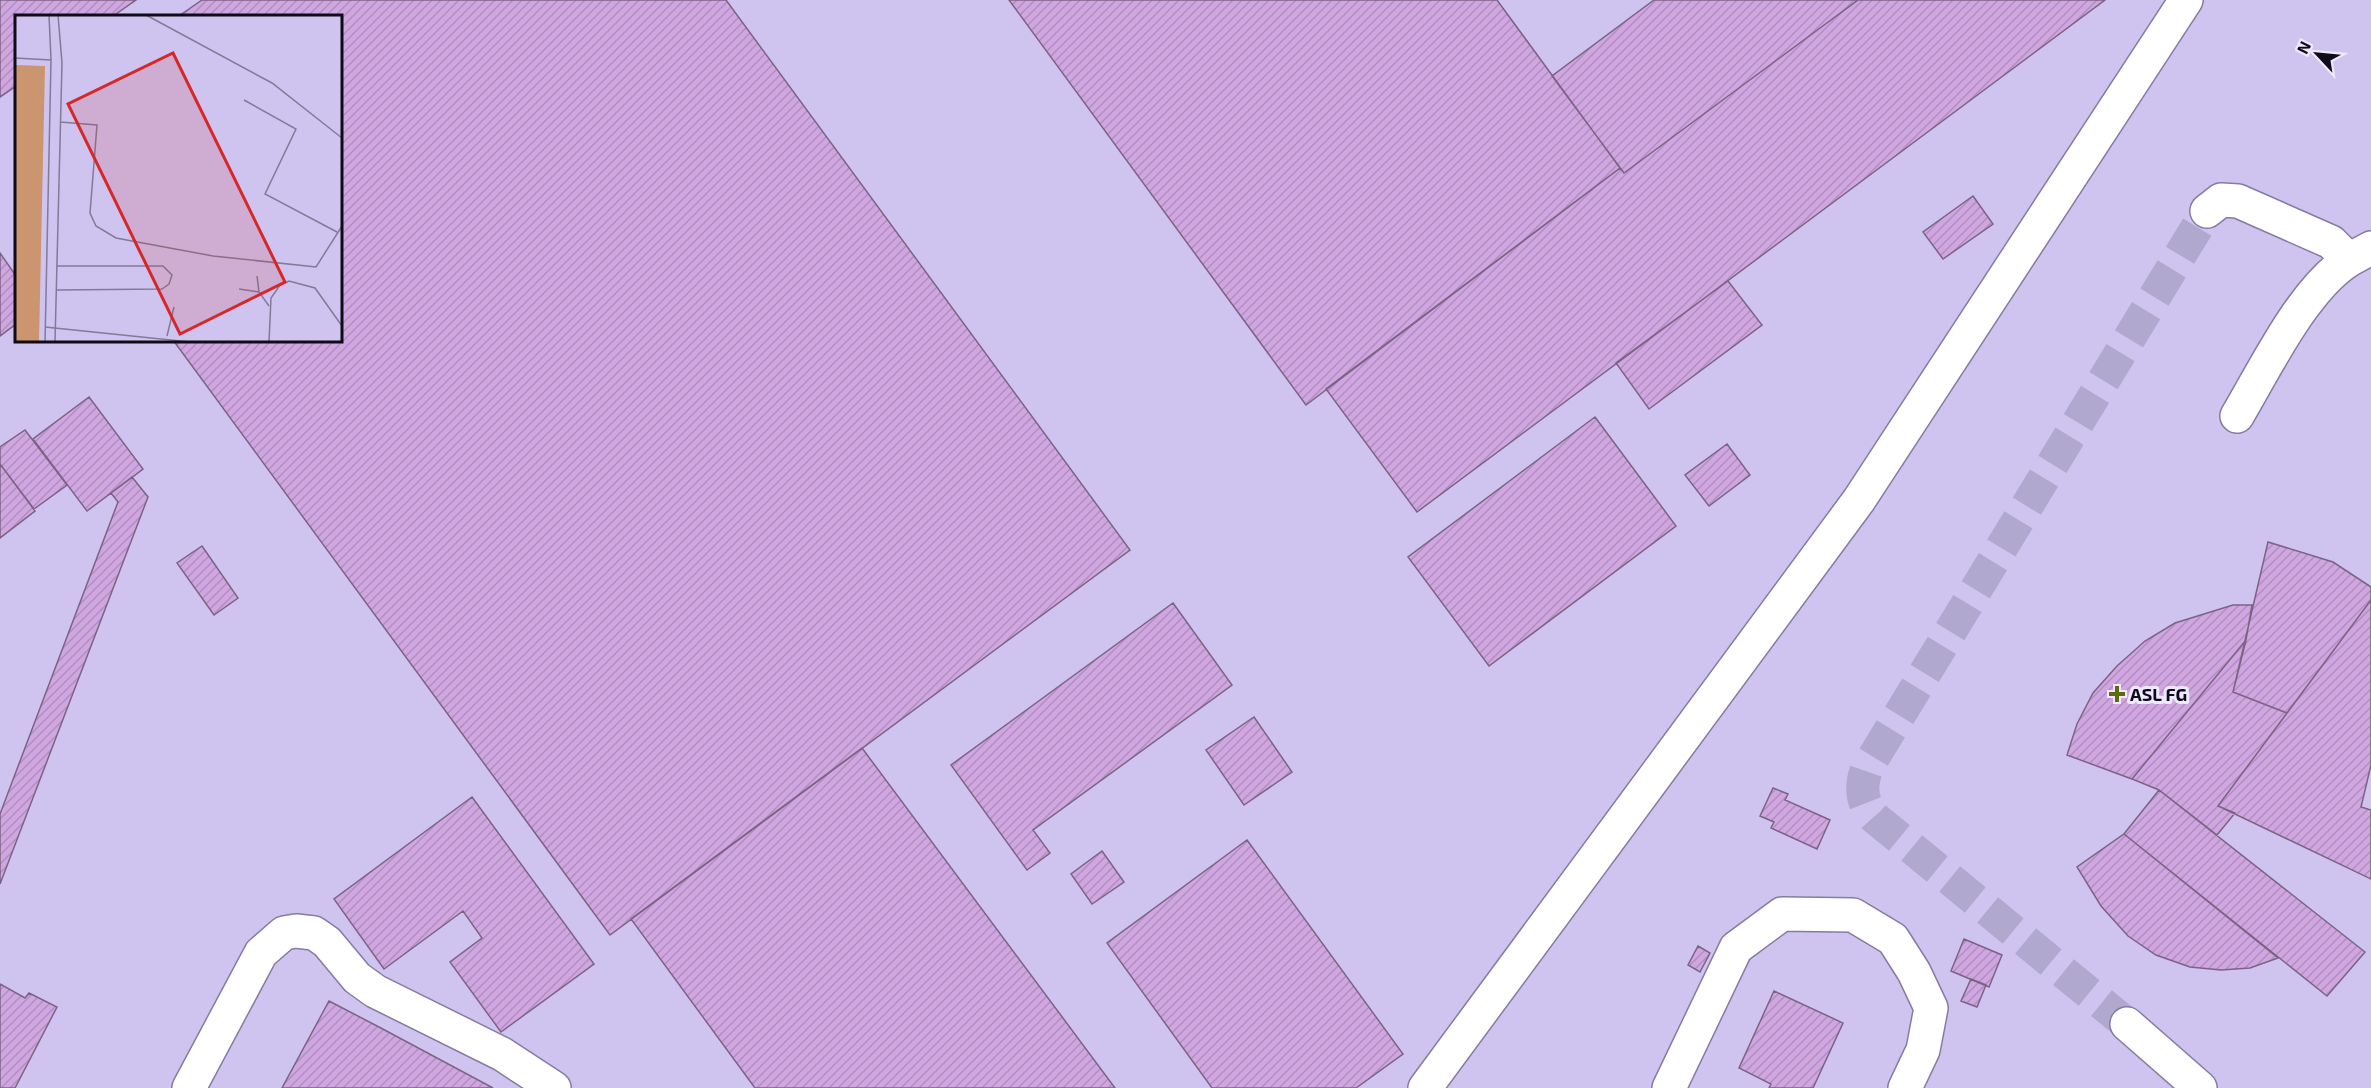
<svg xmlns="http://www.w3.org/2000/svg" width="2371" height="1088" font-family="'Exo 2',sans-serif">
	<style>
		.building { fill: url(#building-hatch); stroke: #7c6386; stroke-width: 1.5 }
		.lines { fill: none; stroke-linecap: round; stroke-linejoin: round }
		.minor-tunnel { stroke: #b1a8cf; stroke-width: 33; stroke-dasharray: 33 16; stroke-linecap: butt }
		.minor-casing { stroke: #857ba3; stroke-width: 36 }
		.minor { stroke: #fff; stroke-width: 33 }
		.poi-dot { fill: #5f690d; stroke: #eee9ff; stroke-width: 2 }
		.labels { text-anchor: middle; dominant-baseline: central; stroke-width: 6; stroke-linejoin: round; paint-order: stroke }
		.poi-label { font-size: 18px; font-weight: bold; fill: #0f0b19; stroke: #eee9ff; text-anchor: start }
		.inset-road { fill: none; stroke: #827a99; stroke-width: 1.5 }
		.view { fill: #d62828; fill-opacity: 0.15; stroke: #d62828; stroke-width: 3 }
		.inset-edge { fill: none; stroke: #0f0b19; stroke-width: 3 }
	</style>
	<defs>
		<pattern id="building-hatch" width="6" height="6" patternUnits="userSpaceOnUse" patternTransform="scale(1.5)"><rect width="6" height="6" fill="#d0a6e1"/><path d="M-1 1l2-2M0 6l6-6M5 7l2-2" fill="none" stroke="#b18ec0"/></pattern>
	</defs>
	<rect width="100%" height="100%" fill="#cec4ef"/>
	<path class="building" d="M 0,0 L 136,0 L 113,16 L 16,16 L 16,86 L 0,97 Z
		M 202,0 L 726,0 L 1130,550 L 610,935 L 173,340 L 340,340 L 340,16 L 179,16 Z
		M 1009,0 L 1497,0 L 1620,168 L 1306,405 Z
		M 1654,0 L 1858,0 L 1624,173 L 1552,76 Z
		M 1858,0 L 2105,0 L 1417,512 L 1326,389 L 1620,168 L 1624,173 Z
		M 1973,196 L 1993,224 L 1943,259 L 1923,232 Z
		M 0,253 L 16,276 L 16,324 L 0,336 Z
		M 1728,281 L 1762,325 L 1649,409 L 1616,363 Z
		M 89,397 L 143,469 L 87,511 L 33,439 Z
		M 1595,417 L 1676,526 L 1489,666 L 1408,557 Z
		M 25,430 L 67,485 L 34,509 L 0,464 L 0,447 Z
		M 1727,444 L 1750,475 L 1709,506 L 1685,475 Z
		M 0,464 L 35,511 L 0,538 Z
		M 132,477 L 148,497 L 0,884 L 0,814 L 118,502 L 111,493 Z
		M 2268,542 L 2333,562 L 2371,587 L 2371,600 L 2287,713 L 2233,692 Z
		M 202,546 L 238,598 L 214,615 L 177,563 Z
		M 2371,600 L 2371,765 L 2361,807 L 2371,810 L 2371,879 L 2218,806 Z
		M 1173,603 L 1232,685 L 1033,830 L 1050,853 L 1027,870 L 951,765 Z
		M 2233,605 L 2252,605 L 2246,640 L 2132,779 L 2067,755 L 2077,724 L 2093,693 L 2117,666 L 2145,641 L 2175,623 Z
		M 2246,640 L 2233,692 L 2287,713 L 2218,806 L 2235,813 L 2217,835 L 2159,790 L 2132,779 Z
		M 1254,717 L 1292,772 L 1244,805 L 1206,750 Z
		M 862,748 L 1115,1088 L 755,1088 L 631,919 Z
		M 1773,788 L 1788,794 L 1785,800 L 1830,820 L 1817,849 L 1771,828 L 1774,822 L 1760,816 Z
		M 2159,790 L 2365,952 L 2327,996 L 2124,834 Z
		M 472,797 L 594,964 L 501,1032 L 450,962 L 482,938 L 463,911 L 384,969 L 334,899 Z
		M 2124,834 L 2278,958 L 2250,968 L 2221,970 L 2190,967 L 2156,955 L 2128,936 L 2101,906 L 2077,867 Z
		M 1247,840 L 1403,1054 L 1356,1088 L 1212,1088 L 1107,943 Z
		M 1102,851 L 1124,882 L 1092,904 L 1071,874 Z
		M 1964,939 L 2002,955 L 1989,987 L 1951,971 Z
		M 1698,946 L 1710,953 L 1700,972 L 1688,965 Z
		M 1971,979 L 1986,985 L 1977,1007 L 1961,1001 Z
		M 0,984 L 25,998 L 29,993 L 57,1007 L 15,1088 L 0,1088 Z
		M 1774,991 L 1843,1023 L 1813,1088 L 1769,1088 L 1771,1084 L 1739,1068 Z
		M 329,1001 L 379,1027 L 493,1088 L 282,1088 Z"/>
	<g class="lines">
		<path class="minor-tunnel" d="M 2127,1024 L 1875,818 C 1861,803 1860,786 1867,768 L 2207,211"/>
		<defs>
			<path id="minor" d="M 2207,211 L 2221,200 L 2238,201 L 2331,242 L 2349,260 L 2371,248
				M 2237,416 C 2265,369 2303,289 2349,260
				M 2127,1024 L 2200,1088
				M 189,1088 L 261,953 L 284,933 L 296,931 L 314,933 L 327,942 L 357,978 L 375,991 L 502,1054 L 554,1088
				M 1425,1088 L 1859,500 L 2186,0
				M 1669,1088 L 1736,948 L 1782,914 L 1853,915 L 1893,939 L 1914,972 L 1931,1008 L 1923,1050 L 1905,1088"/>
		</defs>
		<use href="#minor" class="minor-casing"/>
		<use href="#minor" class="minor"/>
	</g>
	<path class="poi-dot" d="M2114 685h6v6h6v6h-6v6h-6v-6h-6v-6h6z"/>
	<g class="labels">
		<g class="poi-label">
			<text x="2130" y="694">ASL FG</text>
		</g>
	</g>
	<g transform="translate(15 15)">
		<rect width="327" height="327" fill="#cec4ef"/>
		<path d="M 0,50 L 30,51 L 24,327 L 0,327 Z" fill="#cb956f"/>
		<path class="inset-road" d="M 131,0 L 257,68 L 327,123M 0,43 L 36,45M 229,85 L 281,114 L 250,179 L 322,217M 45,107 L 82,110 L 75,198 L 81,211 L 101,223 L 198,241 L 301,252 L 327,211M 242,261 L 244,277 L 254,291M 224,274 L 244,277M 42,275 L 147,274 L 154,269 L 157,260 L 148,251 L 42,251M 30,312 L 175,327M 152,321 L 159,292M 30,327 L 36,45 L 34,0M 40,327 L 47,48 L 43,0M 254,327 L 256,283 L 265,270 L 274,266 L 300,273 L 327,311"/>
		<path class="view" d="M 158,38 L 270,267 L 165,319 L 53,89 Z"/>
		<rect width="327" height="327" class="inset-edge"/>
	</g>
	<g transform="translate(2317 54) rotate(296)" stroke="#eee9ff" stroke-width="4.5" paint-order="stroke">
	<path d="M0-4.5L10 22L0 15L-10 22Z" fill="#0f0b19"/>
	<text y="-9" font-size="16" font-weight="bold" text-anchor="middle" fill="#0f0b19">N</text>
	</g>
</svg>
